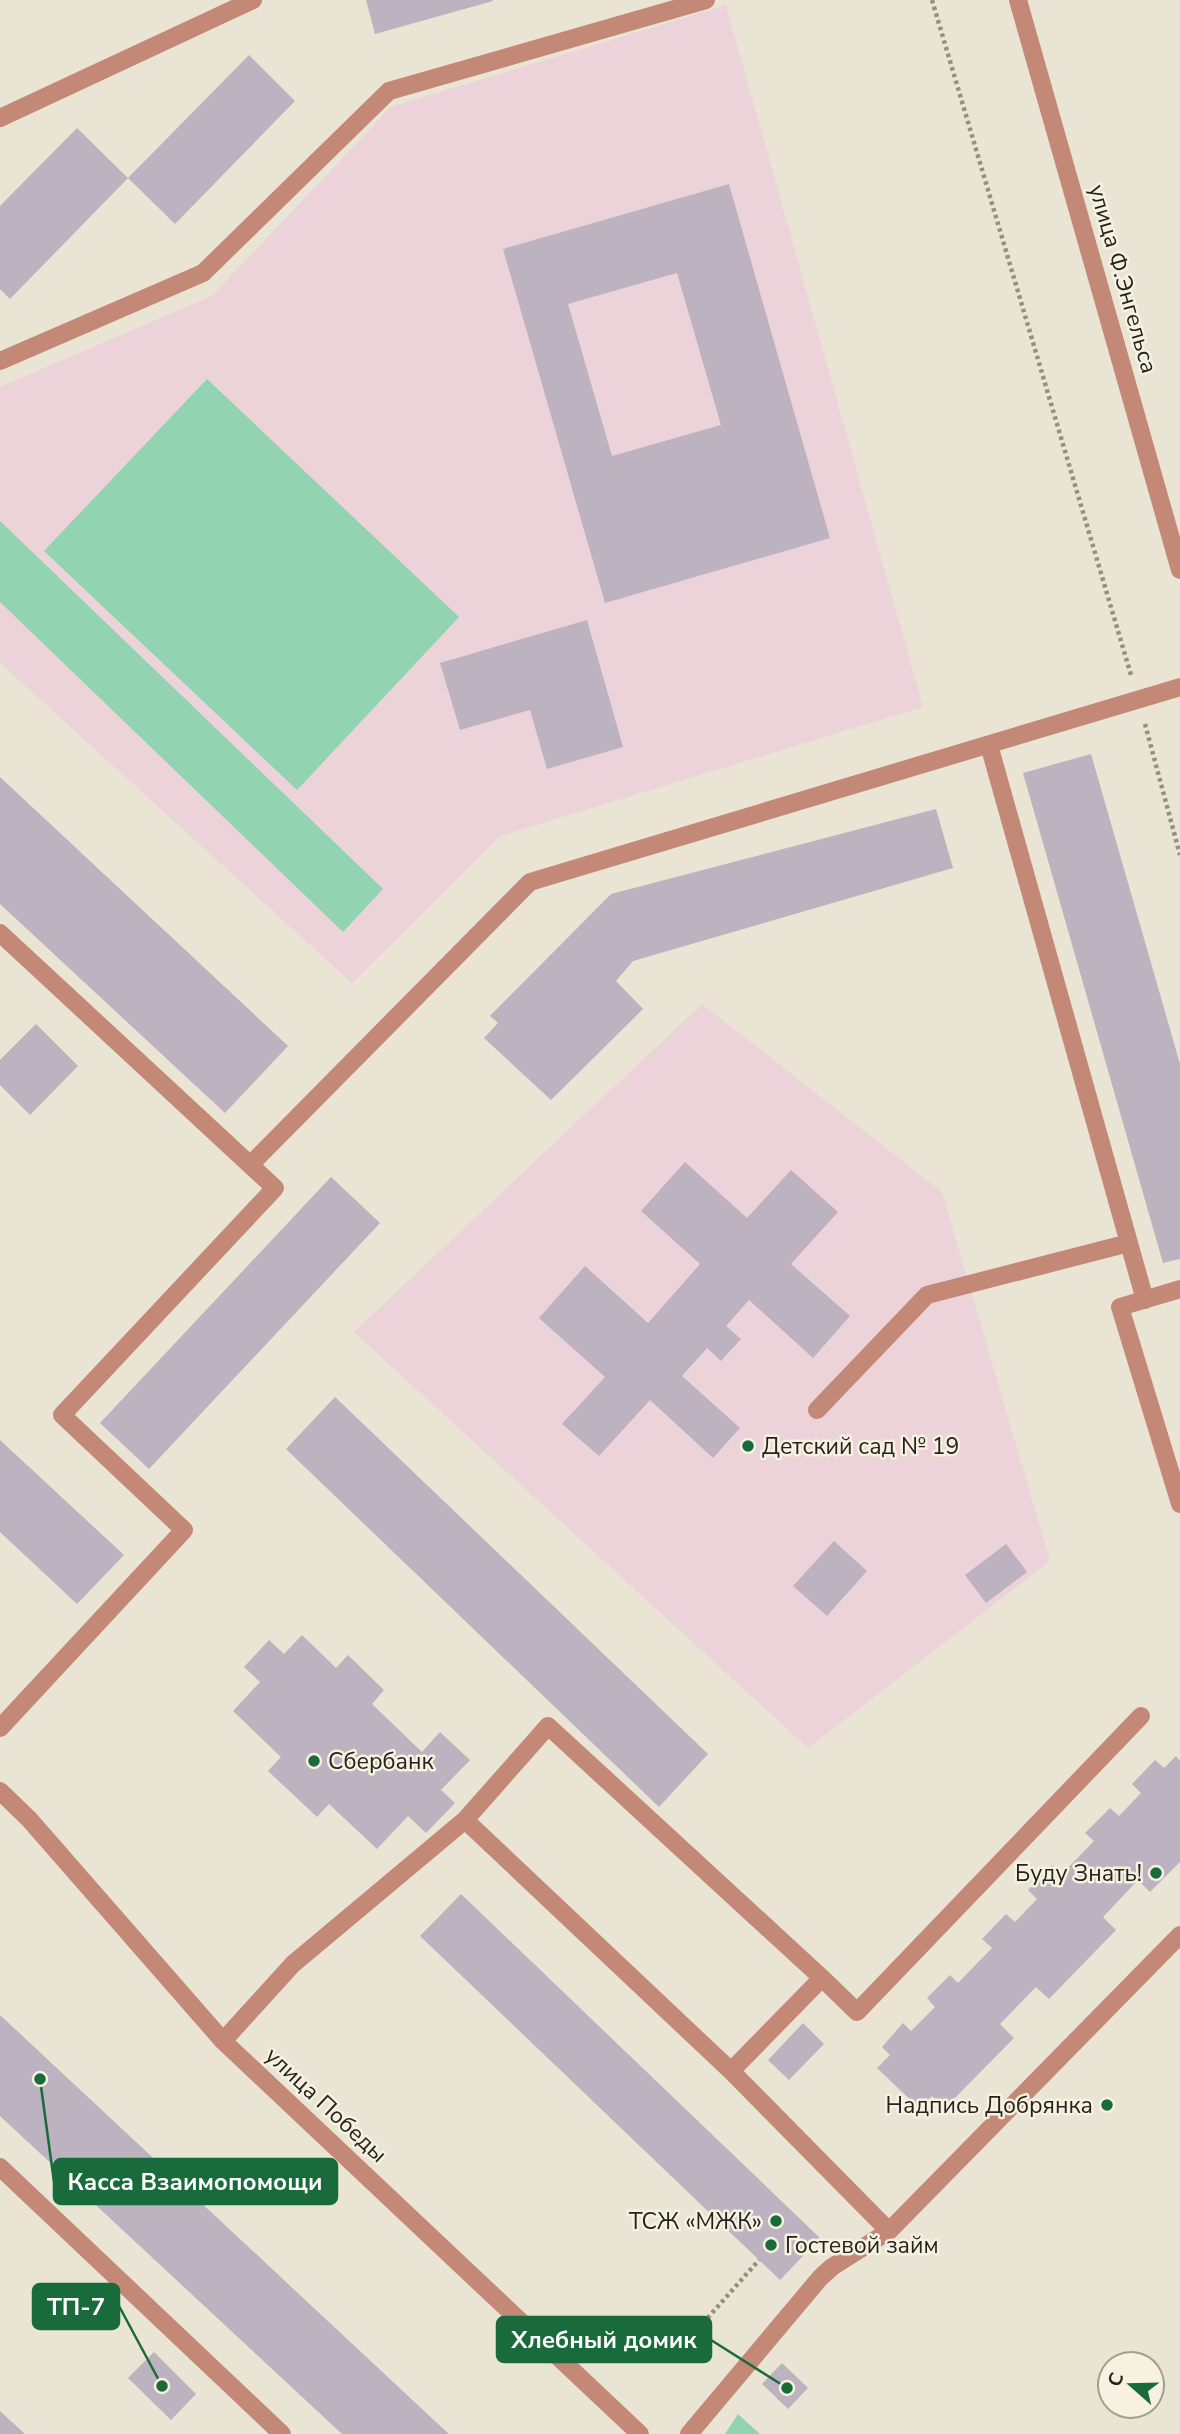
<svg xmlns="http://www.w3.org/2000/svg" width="1180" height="2434" font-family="'Nunito Sans',sans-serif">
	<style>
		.education { fill: #ecd2d9 }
		.green { fill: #92d3b2 }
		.building { fill: #bdb2c0; fill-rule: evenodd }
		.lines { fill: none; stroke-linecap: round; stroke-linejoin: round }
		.path { stroke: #938f83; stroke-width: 4.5; stroke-dasharray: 3.5 3.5; stroke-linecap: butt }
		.minor { stroke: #c48876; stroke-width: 18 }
		.poi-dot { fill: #1a6b3c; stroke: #f6f1e0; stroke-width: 2.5 }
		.labels { text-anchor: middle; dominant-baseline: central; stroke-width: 5; stroke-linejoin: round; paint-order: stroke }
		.street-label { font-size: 23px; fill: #25231d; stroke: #f6f1e0 }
		.poi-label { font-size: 23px; fill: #25231d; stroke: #f6f1e0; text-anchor: start }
		.leader { fill: none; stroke: #1a6b3c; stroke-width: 2.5 }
		.callout-dot { fill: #1a6b3c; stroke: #f6f1e0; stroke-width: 2.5 }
		.callout { fill: #1a6b3c; stroke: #1a6b3c; stroke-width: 2.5 }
		.callout-label { font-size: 24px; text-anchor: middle; font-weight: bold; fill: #fff }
	</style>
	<rect width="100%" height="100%" fill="#e9e4d3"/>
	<path class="education" d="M 726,5 L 923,707 L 500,836 L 352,983 L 0,663 L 0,387 L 212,296 L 391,107 Z
		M 702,1004 L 942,1192 L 1050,1561 L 808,1748 L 354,1332 Z"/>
	<path class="green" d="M 207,379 L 459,617 L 297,790 L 44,551 Z
		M 0,521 L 383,889 L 343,932 L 0,602 Z
		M 738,2414 L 760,2434 L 725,2434 Z"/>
	<path class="building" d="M 366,0 L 493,0 L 493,1 L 375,34 Z
		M 249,55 L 295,101 L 175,224 L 128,178 L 10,299 L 0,289 L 0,206 L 77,128 L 128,178 Z
		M 729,184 L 830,538 L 605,603 L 503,249 ZM 677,273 L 721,425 L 612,456 L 568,304 Z
		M 587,620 L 623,747 L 547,769 L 530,710 L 460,730 L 440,663 Z
		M 1091,754 L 1180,1064 L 1180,1259 L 1163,1263 L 1023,773 Z
		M 0,777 L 288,1046 L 225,1113 L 0,904 Z
		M 936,809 L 953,868 L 633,961 L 616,981 L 643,1009 L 551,1100 L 484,1038 L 498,1023 L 490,1016 L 611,894 Z
		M 36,1024 L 78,1066 L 30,1115 L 0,1085 L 0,1060 Z
		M 685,1162 L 747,1218 L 791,1170 L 838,1212 L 791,1264 L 850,1316 L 813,1358 L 749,1300 L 726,1326 L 741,1339 L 721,1361 L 707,1348 L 682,1376 L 740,1428 L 713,1458 L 650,1400 L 599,1456 L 562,1424 L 605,1377 L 539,1318 L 585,1266 L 648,1323 L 700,1264 L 641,1211 Z
		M 331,1177 L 380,1223 L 149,1469 L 100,1423 Z
		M 335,1397 L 708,1754 L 659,1807 L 286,1449 Z
		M 0,1440 L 124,1555 L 77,1604 L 0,1532 Z
		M 834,1541 L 867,1571 L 827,1616 L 793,1586 Z
		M 1006,1544 L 1027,1572 L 986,1603 L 965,1575 Z
		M 302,1635 L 336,1668 L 348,1655 L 384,1690 L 372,1704 L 422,1752 L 440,1732 L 470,1760 L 441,1790 L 455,1803 L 426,1833 L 408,1816 L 377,1849 L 329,1804 L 317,1817 L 268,1771 L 281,1757 L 233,1711 L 260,1682 L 244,1667 L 269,1640 L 284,1654 Z
		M 1176,1756 L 1180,1761 L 1180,1862 L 1150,1892 L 1138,1880 L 1103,1917 L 1116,1930 L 1049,1999 L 1036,1987 L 1000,2024 L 1014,2038 L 945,2108 L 932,2096 L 920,2109 L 877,2068 L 890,2055 L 882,2047 L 903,2023 L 911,2031 L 935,2007 L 927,1998 L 950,1975 L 958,1983 L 992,1948 L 982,1939 L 1006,1914 L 1015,1922 L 1037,1899 L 1028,1890 L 1052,1865 L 1062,1874 L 1094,1841 L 1085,1833 L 1110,1808 L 1119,1816 L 1141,1793 L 1132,1784 L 1155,1760 L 1164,1768 Z
		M 461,1894 L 820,2238 L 780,2280 L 420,1936 Z
		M 0,2015 L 436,2422 L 449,2434 L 342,2434 L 0,2116 Z
		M 803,2023 L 824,2044 L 789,2080 L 768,2060 Z
		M 154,2352 L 196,2394 L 171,2420 L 128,2378 Z
		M 782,2363 L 808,2388 L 788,2409 L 762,2384 Z
		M 0,2411 L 25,2434 L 0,2434 Z"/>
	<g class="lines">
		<path class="path" d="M 932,0 L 1131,675
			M 1145,724 L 1180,855
			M 689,2339 L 759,2260"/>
		<path class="minor" d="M 1018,0 L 1180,570
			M 0,118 L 253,0
			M 0,361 L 203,273 L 389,91 L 706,0
			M 989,745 L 1145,1300
			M 0,933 L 275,1188 L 62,1415 L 184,1530 L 0,1728
			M 250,1165 L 530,882 L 1180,687
			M 1180,1289 L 1120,1307 L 1180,1504
			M 817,1410 L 927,1295 L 1129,1243
			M 0,1791 L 29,1819 L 223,2041 L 640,2434
			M 465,1820 L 548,1726 L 822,1978 L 731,2071
			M 822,1978 L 857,2012 L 1141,1716
			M 223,2041 L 293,1964 L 465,1820 L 731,2071 L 889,2231
			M 0,2167 L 282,2434
			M 689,2434 L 820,2278 L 832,2267 L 889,2231 L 1180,1935"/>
	</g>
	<g class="poi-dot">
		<circle cx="748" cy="1446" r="7"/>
		<circle cx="314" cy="1761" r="7"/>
		<circle cx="1156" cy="1873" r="7"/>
		<circle cx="1107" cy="2105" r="7"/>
		<circle cx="776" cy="2221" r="7"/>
		<circle cx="771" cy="2245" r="7"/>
	</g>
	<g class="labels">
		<g class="street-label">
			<text transform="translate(1123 279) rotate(74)">улица Ф.Энгельса</text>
			<text transform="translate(326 2105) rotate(43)">улица Победы</text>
		</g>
		<g class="poi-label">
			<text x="762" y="1446">Детский сад № 19</text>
			<text x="328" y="1761">Сбербанк</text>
			<text x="1142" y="1873" text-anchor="end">Буду Знать!</text>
			<text x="1093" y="2105" text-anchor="end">Надпись Добрянка</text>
			<text x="762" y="2221" text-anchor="end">ТСЖ «МЖК»</text>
			<text x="785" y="2245">Гостевой займ</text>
		</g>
	</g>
	<path class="leader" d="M40 2079L54 2182M162 2386L119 2306M787 2388L711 2340"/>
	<g class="callout-dot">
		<circle cx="40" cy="2079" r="7"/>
		<circle cx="162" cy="2386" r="7"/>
		<circle cx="787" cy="2388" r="7"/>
	</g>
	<g class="callout">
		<rect x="54" y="2159" width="283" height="45" rx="7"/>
		<rect x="33" y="2284" width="86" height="45" rx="7"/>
		<rect x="497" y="2317" width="214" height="45" rx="7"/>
	</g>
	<g class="callout-label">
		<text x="195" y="2190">Касса Взаимопомощи</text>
		<text x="76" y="2315">ТП-7</text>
		<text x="604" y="2348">Хлебный домик</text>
	</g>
	<g transform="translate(1131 2385) rotate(290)"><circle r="33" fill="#f6f1e0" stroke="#a29f92" stroke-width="2"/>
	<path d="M0-5L12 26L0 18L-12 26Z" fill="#1a6b3c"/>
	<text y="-10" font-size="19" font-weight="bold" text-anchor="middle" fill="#25231d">С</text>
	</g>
</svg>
